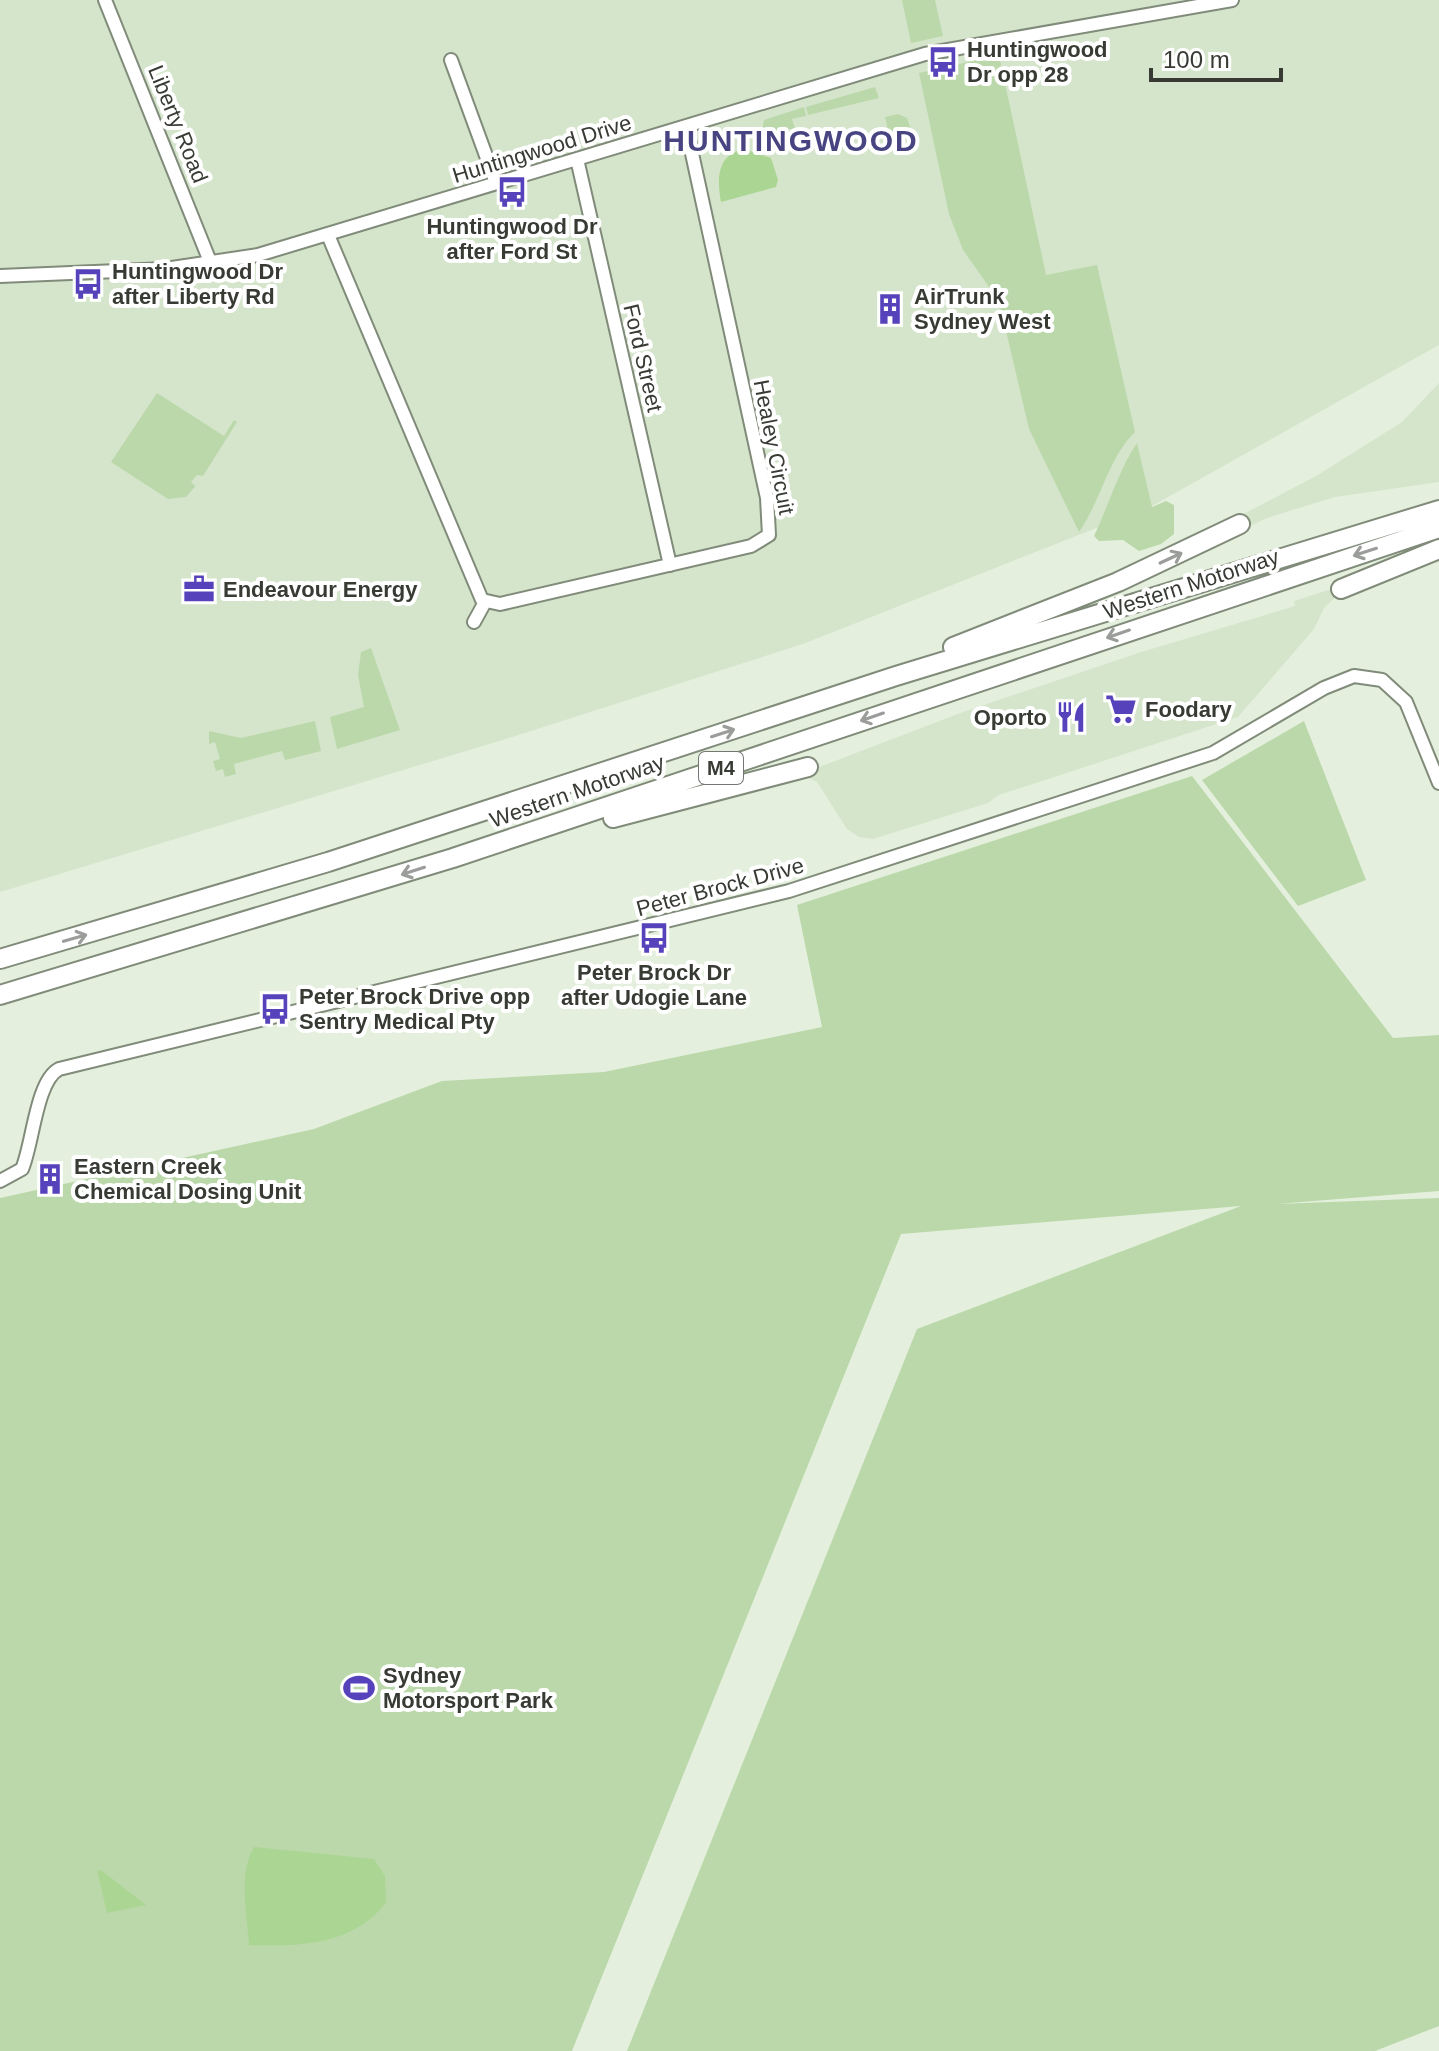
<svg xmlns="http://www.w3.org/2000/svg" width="1439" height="2051" font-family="Arial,sans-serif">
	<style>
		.built { fill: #d5e5cc }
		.green { fill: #bbd8aa }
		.water { fill: #abd592 }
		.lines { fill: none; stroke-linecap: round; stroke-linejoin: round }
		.minor-casing { stroke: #808b7a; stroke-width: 16 }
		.highway-casing { stroke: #808b7a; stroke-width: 22 }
		.minor { stroke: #fff; stroke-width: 12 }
		.highway { stroke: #fff; stroke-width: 18 }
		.oneway { stroke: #9b9d9a }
		.labels { text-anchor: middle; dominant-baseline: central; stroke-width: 8; stroke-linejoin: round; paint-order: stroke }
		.shield { fill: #fff; stroke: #737671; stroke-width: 2 }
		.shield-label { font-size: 20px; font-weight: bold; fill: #373b34 }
		.poi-label { font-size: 22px; font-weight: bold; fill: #373b34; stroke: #fff; text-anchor: start }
		.street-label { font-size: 22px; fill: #373b34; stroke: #fff }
		.district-label { font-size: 30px; font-weight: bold; letter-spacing: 2px; fill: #484481; stroke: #fff }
	</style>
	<rect width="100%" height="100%" fill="#e4f0dd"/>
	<path class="built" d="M 0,0 L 1439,0 L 1439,345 L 1152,506 L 803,644 L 509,738 L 0,892 Z
		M 1439,383 L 1439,482 L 1335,497 L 1267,518 L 1242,530 L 1236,518 L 1316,476 L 1402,422 Z
		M 1341,586 L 1342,591 L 1324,608 L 1314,629 L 1238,717 L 999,795 L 988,803 L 873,839 L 859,837 L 847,829 L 817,782 L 801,774 L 963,712 L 1138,653 L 1295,606 L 1294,601 Z"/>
	<path class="green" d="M 902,0 L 935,0 L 943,36 L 911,43 Z
		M 999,55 L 1046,275 L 1097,265 L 1135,432 C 1108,458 1101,501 1079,532 L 1029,429 L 999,301 L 963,250 L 949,214 L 919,73 Z
		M 875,87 L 879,98 L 808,115 L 806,107 Z
		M 804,107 L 806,116 L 792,119 L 795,129 L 762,131 L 764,120 Z
		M 898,114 L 907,118 L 911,130 L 907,139 L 898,142 L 897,137 L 890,138 L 885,117 Z
		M 157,393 L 224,436 L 234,420 L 237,422 L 203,476 L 197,475 L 191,482 L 195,486 L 199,482 L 186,497 L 168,499 L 111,462 Z
		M 1137,443 L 1152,507 L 1166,501 L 1174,505 L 1174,534 L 1161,544 L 1139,551 L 1123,540 L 1099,541 L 1094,536 C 1109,505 1118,471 1137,443 Z
		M 371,648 L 400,730 L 337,749 L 330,717 L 364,707 L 358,675 L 361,652 Z
		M 315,721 L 321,751 L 285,760 L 282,751 L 234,764 L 236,774 L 225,777 L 223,769 L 216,771 L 213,761 L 220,759 L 215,742 L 209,744 L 209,731 L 241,738 Z
		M 1304,721 L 1366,880 L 1298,906 L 1202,780 Z
		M 1192,776 L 1393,1038 L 1439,1035 L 1439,1191 L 1276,1204 L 1439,1198 L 1439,2026 L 1375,2051 L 627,2051 L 917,1329 L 1241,1206 L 901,1234 L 572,2051 L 0,2051 L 0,1198 L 314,1129 L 442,1081 L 604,1072 L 822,1027 L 797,905 Z"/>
	<path class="water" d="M 744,149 L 771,158 L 778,180 L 776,187 L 721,202 C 717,180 716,155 744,149 Z
		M 254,1847 L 374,1859 L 385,1876 L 386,1902 C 355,1945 298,1947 249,1945 C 247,1914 238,1874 254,1847 Z
		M 97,1870 L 102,1871 L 146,1905 L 107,1913 Z"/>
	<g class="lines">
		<defs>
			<path id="minor" d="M 105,0 L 211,264
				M 451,60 L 496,183
				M 577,159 L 670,565
				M 328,235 L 482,600 L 500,604 L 751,546 L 769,535 L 767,498 L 686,126
				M 0,276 L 165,269 L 258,255 L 925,54 L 1232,0
				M 474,622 L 485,602
				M 0,1181 L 22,1169 C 33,1144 36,1081 59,1069 L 789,891 L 1213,753 L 1324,688 L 1354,676 L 1382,680 L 1406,702 L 1439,783"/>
			<path id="highway" d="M 1341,589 L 1439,549
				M 953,647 L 1118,582 L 1240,524
				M 613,818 L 808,767
				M 0,959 L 328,862 L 896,676 L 1439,510
				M 0,995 L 453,858 L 1439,528"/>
		</defs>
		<use href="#minor" class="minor-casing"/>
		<use href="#highway" class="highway-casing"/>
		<use href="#minor" class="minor"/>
		<use href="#highway" class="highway"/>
	</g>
	<defs><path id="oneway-shaft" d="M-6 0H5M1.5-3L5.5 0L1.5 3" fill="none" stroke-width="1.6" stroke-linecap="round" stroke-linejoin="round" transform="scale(2)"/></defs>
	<g class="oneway">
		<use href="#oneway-shaft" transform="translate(1365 552) rotate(162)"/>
		<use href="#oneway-shaft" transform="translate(1171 558) rotate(-25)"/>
		<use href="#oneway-shaft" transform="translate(1118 634) rotate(161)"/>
		<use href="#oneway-shaft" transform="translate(872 717) rotate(161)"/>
		<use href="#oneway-shaft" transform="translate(723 733) rotate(-18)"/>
		<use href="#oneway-shaft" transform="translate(413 871) rotate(162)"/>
		<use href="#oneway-shaft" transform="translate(75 938) rotate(-16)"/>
	</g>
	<defs>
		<symbol id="bus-bare" viewBox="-9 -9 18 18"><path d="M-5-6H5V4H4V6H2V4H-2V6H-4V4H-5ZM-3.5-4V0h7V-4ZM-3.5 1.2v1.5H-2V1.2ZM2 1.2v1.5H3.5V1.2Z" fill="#5643bb" stroke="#fff" stroke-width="2.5" paint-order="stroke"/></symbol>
		<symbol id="building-bare" viewBox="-9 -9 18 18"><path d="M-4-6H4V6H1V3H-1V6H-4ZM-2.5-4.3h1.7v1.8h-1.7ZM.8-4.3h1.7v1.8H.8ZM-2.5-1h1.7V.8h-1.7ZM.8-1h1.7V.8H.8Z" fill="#5643bb" stroke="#fff" stroke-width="2.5" paint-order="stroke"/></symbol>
		<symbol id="office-bare" viewBox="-9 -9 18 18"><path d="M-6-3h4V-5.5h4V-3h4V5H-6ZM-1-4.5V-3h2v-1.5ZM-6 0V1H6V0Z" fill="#5643bb" stroke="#fff" stroke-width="2.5" paint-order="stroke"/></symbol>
		<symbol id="supermarket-bare" viewBox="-9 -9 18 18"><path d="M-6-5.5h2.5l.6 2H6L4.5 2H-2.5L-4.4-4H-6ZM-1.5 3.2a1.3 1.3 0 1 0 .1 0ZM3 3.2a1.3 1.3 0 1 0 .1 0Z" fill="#5643bb" stroke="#fff" stroke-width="2.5" paint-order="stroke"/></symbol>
		<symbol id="restaurant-bare" viewBox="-9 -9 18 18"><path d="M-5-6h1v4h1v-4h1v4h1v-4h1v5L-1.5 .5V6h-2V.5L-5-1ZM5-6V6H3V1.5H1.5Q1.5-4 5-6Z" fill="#5643bb" stroke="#fff" stroke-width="2.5" paint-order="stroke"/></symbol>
		<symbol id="stadium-bare" viewBox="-9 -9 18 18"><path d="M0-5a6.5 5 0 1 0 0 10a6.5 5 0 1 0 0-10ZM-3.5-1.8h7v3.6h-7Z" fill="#5643bb" stroke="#fff" stroke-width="2.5" paint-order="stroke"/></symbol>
	</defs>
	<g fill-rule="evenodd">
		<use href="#bus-bare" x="921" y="40" width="44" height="44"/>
		<use href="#bus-bare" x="490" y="170" width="44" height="44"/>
		<use href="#bus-bare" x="66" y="262" width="44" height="44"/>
		<use href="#building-bare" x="868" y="287" width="44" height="44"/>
		<use href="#office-bare" x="177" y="567" width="44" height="44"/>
		<use href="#supermarket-bare" x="1099" y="687" width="44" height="44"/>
		<use href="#restaurant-bare" x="1049" y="695" width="44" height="44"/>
		<use href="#bus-bare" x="632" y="916" width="44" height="44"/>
		<use href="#bus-bare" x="253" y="987" width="44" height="44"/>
		<use href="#building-bare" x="28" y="1157" width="44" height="44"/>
		<use href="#stadium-bare" x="337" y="1666" width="44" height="44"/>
	</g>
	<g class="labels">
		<rect class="shield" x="699" y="752" width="44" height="32" rx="6"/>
		<g class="shield-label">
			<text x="721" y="768">M4</text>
		</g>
		<g class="poi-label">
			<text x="967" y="49">Huntingwood<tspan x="967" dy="25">Dr opp 28</tspan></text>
			<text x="512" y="226" text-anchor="middle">Huntingwood Dr<tspan x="512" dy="25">after Ford St</tspan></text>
			<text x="112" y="271">Huntingwood Dr<tspan x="112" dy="25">after Liberty Rd</tspan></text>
			<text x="914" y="296">AirTrunk<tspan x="914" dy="25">Sydney West</tspan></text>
			<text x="223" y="589">Endeavour Energy</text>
			<text x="1145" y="709">Foodary</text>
			<text x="1047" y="717" text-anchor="end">Oporto</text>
			<text x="654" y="972" text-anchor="middle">Peter Brock Dr<tspan x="654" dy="25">after Udogie Lane</tspan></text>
			<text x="299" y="996">Peter Brock Drive opp<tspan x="299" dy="25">Sentry Medical Pty</tspan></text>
			<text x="74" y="1166">Eastern Creek<tspan x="74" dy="25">Chemical Dosing Unit</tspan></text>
			<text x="383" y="1675">Sydney<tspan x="383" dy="25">Motorsport Park</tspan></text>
		</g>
		<g class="street-label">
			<text transform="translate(178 124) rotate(68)">Liberty Road</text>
			<text transform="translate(542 149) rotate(-17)">Huntingwood Drive</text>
			<text transform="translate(643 358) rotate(77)">Ford Street</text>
			<text transform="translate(774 447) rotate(79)">Healey Circuit</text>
			<text transform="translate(1191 584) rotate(-18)">Western Motorway</text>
			<text transform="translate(577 791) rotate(-19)">Western Motorway</text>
			<text transform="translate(720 887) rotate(-15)">Peter Brock Drive</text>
		</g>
		<g class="district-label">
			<text x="791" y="140">HUNTINGWOOD</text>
		</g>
	</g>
	<path d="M1151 68v12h130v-12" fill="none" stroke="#373b34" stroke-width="4"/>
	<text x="1163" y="68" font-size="24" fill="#373b34" stroke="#ffffff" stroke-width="6" paint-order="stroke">100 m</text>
</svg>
